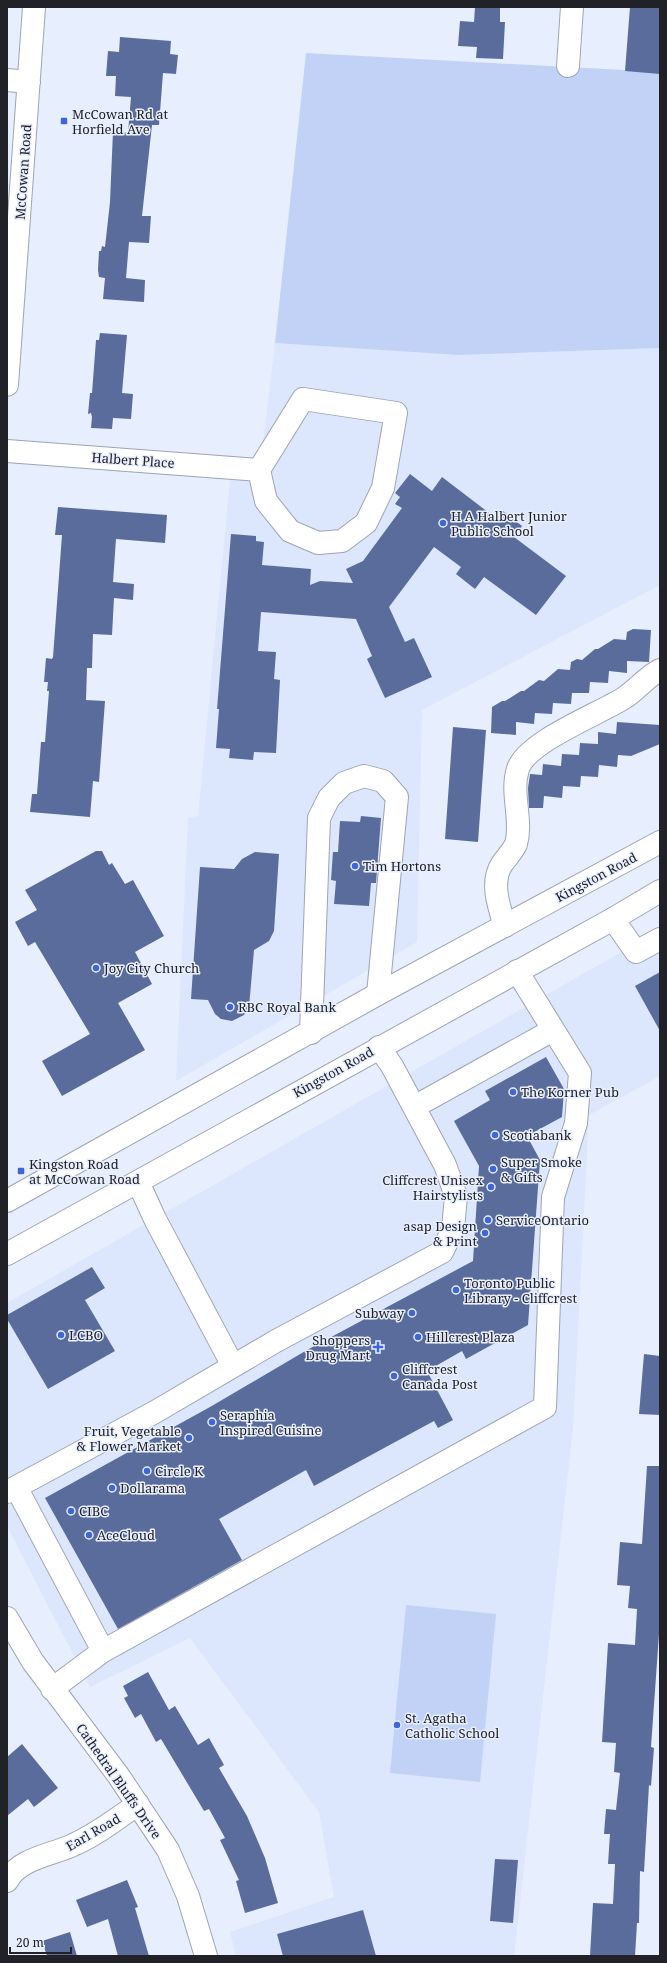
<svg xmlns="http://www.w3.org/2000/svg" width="667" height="1963" font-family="'Noto Serif',serif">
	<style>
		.built { fill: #dce6fd }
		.green { fill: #c2d2f6 }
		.building { fill: #596c9c }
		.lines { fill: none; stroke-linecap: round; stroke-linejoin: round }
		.minor-casing { stroke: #9da4b3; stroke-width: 24 }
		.major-casing { stroke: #9da4b3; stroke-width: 24 }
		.minor { stroke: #fff; stroke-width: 22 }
		.major { stroke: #fff; stroke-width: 22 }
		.poi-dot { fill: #4065d7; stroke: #e7eefd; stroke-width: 1.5 }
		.labels { text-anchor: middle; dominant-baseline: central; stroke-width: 3; stroke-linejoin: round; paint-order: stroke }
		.poi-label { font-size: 13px; fill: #202228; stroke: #e7eefd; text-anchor: start }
		.street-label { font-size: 13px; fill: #202228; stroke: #e7eefd }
	</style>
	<rect width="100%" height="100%" fill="#e7eefd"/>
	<path class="built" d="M 275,343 L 458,355 L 660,348 L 660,585 L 422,710 L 417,942 L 176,1081 L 188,818 L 198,816 L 232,459 L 261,460 Z
		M 660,930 L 660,1076 L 589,1115 L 573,1428 L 514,1956 L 236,1956 L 230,1932 L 334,1897 L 319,1812 L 190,1638 L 90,1687 L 7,1526 L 7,1303 Z"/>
	<path class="green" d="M 306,53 L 660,72 L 660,348 L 458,355 L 275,343 Z
		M 406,1605 L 496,1614 L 480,1782 L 390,1773 Z"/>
	<path class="building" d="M 475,7 L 500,7 L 500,22 L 505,22 L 503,59 L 476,58 L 477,47 L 458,46 L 460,21 L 474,22 Z
		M 630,7 L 660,7 L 660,74 L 625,71 Z
		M 120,37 L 171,41 L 170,54 L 178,55 L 176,74 L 163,73 L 159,125 L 152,125 L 142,216 L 151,216 L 149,243 L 129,242 L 126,278 L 145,280 L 144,302 L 103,299 L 105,278 L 99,277 L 98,270 L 99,251 L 101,251 L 102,246 L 105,247 L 110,202 L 113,131 L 128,133 L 131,97 L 115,96 L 116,76 L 106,76 L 108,51 L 119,52 Z
		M 100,333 L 127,335 L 122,393 L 133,394 L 131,419 L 113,418 L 112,429 L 91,428 L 92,417 L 91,413 L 88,414 L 90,393 L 92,393 L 96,340 L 99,340 Z
		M 410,474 L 432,491 L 442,477 L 497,519 L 503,511 L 522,526 L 514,537 L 566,576 L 536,615 L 484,577 L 475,589 L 456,574 L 461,567 L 434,547 L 389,607 L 405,642 L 414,638 L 432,677 L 385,698 L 367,659 L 372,656 L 356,619 L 261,612 L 258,651 L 276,652 L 274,679 L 280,680 L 276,753 L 254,752 L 253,760 L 229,758 L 230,749 L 216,748 L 219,709 L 217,709 L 231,534 L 256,536 L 256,541 L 264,542 L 262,565 L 311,569 L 310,585 L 320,581 L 353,583 L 346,569 L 363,561 L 402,508 L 395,504 L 400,497 L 395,493 Z
		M 58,507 L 167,515 L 165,543 L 116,539 L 113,582 L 134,584 L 133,600 L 114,598 L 112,635 L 93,634 L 92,668 L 87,668 L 86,700 L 105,701 L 99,782 L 93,781 L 90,817 L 30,812 L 32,794 L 37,794 L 41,742 L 45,742 L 49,691 L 47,691 L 48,682 L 44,682 L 46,658 L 52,659 L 53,657 L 62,535 L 55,535 Z
		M 633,629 L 651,630 L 649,662 L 627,661 L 627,673 L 609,671 L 608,683 L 590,682 L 589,693 L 572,693 L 571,704 L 553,703 L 552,714 L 535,713 L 534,724 L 516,722 L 516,735 L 491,733 L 492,707 L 502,701 L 505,701 L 521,691 L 524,691 L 539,680 L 544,681 L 558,669 L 570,670 L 571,662 L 577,659 L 582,660 L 595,649 L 598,649 L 614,639 L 626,640 L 627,632 Z
		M 617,722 L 660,725 L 660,744 L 631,756 L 618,755 L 617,767 L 599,765 L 598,777 L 581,776 L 580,787 L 563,786 L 562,798 L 544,796 L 543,808 L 529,808 L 528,788 L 530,774 L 542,775 L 543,764 L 561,766 L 562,754 L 579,755 L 580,743 L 598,744 L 598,732 L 616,734 Z
		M 453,727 L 486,730 L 478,842 L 445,839 Z
		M 361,816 L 381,818 L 376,883 L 371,883 L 369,906 L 334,904 L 336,881 L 331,880 L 333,852 L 338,852 L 340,821 L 360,822 Z
		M 96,851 L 102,851 L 109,865 L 112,863 L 125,884 L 133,880 L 164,936 L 135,952 L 152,984 L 118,1003 L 145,1050 L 62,1096 L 42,1061 L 90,1034 L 35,942 L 28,946 L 15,922 L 37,910 L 25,890 Z
		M 255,852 L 279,854 L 274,931 L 269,941 L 254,950 L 249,1007 L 244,1015 L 232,1021 L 221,1019 L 215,1014 L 208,1000 L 191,999 L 200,867 L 234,869 L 242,859 Z
		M 660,972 L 660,1031 L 635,986 Z
		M 546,1057 L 564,1089 L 562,1117 L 527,1136 L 540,1160 L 528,1325 L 466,1359 L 462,1351 L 427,1371 L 453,1420 L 438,1428 L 434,1421 L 314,1486 L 306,1470 L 219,1519 L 242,1560 L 118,1629 L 45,1498 L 210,1407 L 307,1350 L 473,1261 L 479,1166 L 454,1121 L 490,1100 L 485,1091 Z
		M 92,1267 L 105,1288 L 85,1300 L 115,1351 L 48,1389 L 7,1319 L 7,1315 Z
		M 644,1354 L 660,1356 L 660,1415 L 639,1414 Z
		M 647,1466 L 660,1466 L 660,1620 L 651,1747 L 654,1748 L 651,1786 L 649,1785 L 644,1872 L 640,1871 L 639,1923 L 637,1923 L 635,1956 L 590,1956 L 593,1903 L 613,1904 L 615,1864 L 608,1864 L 610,1834 L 604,1834 L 606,1809 L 616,1810 L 620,1773 L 614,1772 L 616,1743 L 602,1742 L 608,1643 L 635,1645 L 637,1609 L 628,1608 L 630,1586 L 617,1585 L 620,1542 L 642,1544 Z
		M 148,1672 L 169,1710 L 175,1706 L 198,1745 L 209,1738 L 224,1765 L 219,1768 L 247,1816 L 265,1858 L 278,1903 L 245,1913 L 236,1881 L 239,1880 L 220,1840 L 225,1838 L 209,1809 L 204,1811 L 161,1739 L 156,1742 L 141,1714 L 135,1718 L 124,1698 L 128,1696 L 123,1686 Z
		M 22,1744 L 58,1788 L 34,1807 L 28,1799 L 7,1816 L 7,1757 Z
		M 495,1859 L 518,1860 L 513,1923 L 490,1921 Z
		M 127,1880 L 138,1907 L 135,1908 L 149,1956 L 118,1956 L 108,1919 L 87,1927 L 76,1900 Z
		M 363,1910 L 376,1956 L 283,1956 L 277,1934 Z
		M 70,1932 L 77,1956 L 47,1956 L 42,1941 Z"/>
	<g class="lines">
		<defs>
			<path id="minor" d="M 568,66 L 572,7
				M 7,80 L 29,82
				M 7,385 L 34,7
				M 303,399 L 396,413 L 383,488 L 366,523 L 342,541 L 318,543 L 290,531 L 266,501 L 259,470 Z
				M 7,451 L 259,470
				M 613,919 L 636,952 L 660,939
				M 505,926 C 499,907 490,882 502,864 C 506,858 513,851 516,844 C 523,820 510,793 518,769 C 526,742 599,714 624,698 C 637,690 646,677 660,670
				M 311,1033 L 319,818 L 329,798 L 344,783 L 364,776 L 383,781 L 397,797 L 378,994
				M 414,1107 L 553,1030
				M 138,1182 L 155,1219 L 233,1366
				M 16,1487 L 103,1651 L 545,1407 L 553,1197 L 576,1123 L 580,1073 L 517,971
				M 7,1492 L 155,1412 L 276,1341 L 442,1252 L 453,1229 L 456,1196 L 445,1165 L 392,1066 L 379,1047
				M 7,1618 L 33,1662 L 118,1775 L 168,1850 L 188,1896 L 206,1956
				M 52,1689 L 103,1651
				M 7,1881 C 19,1858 52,1855 73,1845 C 96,1835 118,1818 138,1804"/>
			<path id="major" d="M 7,1201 L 378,994 L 660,842
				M 7,1254 L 613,919 L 660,891"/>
		</defs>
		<use href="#minor" class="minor-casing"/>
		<use href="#major" class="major-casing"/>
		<use href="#minor" class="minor"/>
		<use href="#major" class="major"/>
	</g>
	<g class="poi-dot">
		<rect x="60" y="117" width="8" height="8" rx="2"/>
		<circle cx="443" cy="523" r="4"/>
		<circle cx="355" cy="866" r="4"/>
		<circle cx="96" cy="968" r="4"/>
		<circle cx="230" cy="1007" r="4"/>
		<circle cx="513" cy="1092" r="4"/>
		<circle cx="495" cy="1135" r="4"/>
		<circle cx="493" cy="1169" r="4"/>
		<rect x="17" y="1167" width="8" height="8" rx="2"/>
		<circle cx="491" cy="1187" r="4"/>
		<circle cx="488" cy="1220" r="4"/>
		<circle cx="485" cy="1233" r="4"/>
		<circle cx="456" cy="1290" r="4"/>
		<circle cx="412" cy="1313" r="4"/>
		<circle cx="61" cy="1335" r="4"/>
		<circle cx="418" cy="1337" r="4"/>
		<path d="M376 1341h4v4h4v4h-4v4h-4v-4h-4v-4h4z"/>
		<circle cx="394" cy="1376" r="4"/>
		<circle cx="212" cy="1422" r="4"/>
		<circle cx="189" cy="1438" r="4"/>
		<circle cx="147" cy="1471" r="4"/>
		<circle cx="112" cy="1488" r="4"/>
		<circle cx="71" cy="1511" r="4"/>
		<circle cx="89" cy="1535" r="4"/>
		<circle cx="397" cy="1725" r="4"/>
	</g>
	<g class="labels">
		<g class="poi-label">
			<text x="72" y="114">McCowan Rd at<tspan x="72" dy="15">Horfield Ave</tspan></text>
			<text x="451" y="516">H A Halbert Junior<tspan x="451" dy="15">Public School</tspan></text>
			<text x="363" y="866">Tim Hortons</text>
			<text x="104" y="968">Joy City Church</text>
			<text x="238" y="1007">RBC Royal Bank</text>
			<text x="521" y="1092">The Korner Pub</text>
			<text x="503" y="1135">Scotiabank</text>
			<text x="501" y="1162">Super Smoke<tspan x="501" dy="15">&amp; Gifts</tspan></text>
			<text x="29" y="1164">Kingston Road<tspan x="29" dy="15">at McCowan Road</tspan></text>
			<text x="483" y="1180" text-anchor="end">Cliffcrest Unisex<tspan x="483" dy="15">Hairstylists</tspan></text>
			<text x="496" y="1220">ServiceOntario</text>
			<text x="477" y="1226" text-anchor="end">asap Design<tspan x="477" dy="15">&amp; Print</tspan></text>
			<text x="464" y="1283">Toronto Public<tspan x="464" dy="15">Library - Cliffcrest</tspan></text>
			<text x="404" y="1313" text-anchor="end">Subway</text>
			<text x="69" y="1335">LCBO</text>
			<text x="426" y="1337">Hillcrest Plaza</text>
			<text x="370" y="1340" text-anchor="end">Shoppers<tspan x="370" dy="15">Drug Mart</tspan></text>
			<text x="402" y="1369">Cliffcrest<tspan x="402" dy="15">Canada Post</tspan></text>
			<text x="220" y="1415">Seraphia<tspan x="220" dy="15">Inspired Cuisine</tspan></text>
			<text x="181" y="1431" text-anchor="end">Fruit, Vegetable<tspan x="181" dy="15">&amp; Flower Market</tspan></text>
			<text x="155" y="1471">Circle K</text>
			<text x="120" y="1488">Dollarama</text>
			<text x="79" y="1511">CIBC</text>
			<text x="97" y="1535">AceCloud</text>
			<text x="405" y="1718">St. Agatha<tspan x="405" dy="15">Catholic School</tspan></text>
		</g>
		<g class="street-label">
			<text transform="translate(23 172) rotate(-86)">McCowan Road</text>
			<text transform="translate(133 460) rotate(4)">Halbert Place</text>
			<text transform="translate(596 877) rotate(-28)">Kingston Road</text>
			<text transform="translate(333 1072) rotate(-29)">Kingston Road</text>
			<text transform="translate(119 1781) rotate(55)">Cathedral Bluffs Drive</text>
			<text transform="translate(93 1832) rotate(-30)">Earl Road</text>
		</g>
	</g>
	<rect width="667" height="1963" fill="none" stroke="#202228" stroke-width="16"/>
	<path d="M10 1947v6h61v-6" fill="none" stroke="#202228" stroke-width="2"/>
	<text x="16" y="1947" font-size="12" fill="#202228" stroke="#e7eefd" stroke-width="3" paint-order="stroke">20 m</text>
</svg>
